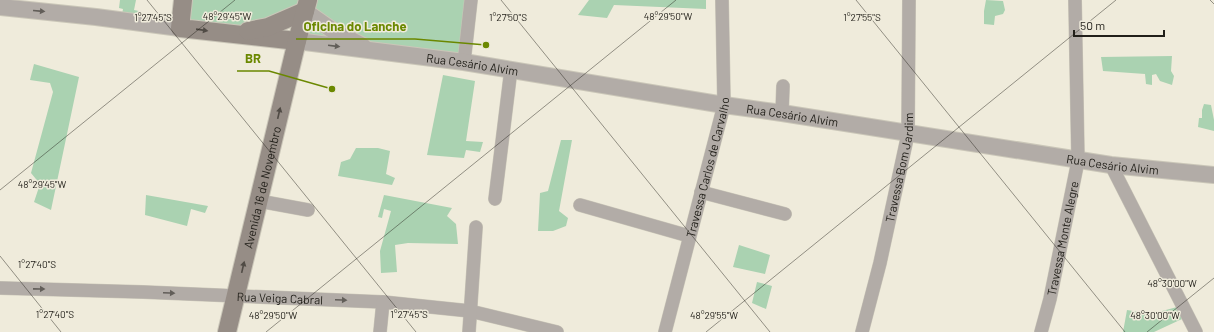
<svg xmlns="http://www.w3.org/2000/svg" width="1214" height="332" font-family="Barlow,sans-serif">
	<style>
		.green { fill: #aad2b1 }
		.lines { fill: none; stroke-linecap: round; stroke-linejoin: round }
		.minor-casing { stroke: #cac6b8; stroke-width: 14 }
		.tertiary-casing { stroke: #cac6b8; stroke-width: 18 }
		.secondary-casing { stroke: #cac6b8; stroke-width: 20 }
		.minor { stroke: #b2aca7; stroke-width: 13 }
		.tertiary { stroke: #b2aca7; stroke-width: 16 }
		.secondary { stroke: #968d86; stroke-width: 18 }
		.oneway { fill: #625e59 }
		.oneway2 { fill: #504b45 }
		.ticks { fill: none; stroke: #211f19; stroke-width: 1; stroke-opacity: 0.45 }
		.labels { text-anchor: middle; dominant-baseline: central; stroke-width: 3; stroke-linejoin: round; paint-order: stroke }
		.street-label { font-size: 12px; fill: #211f19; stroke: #efebdb }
		.ticks-label { font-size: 10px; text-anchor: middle; fill: #211f19; stroke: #efebdb; stroke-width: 3; stroke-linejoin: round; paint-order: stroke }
		.leader { fill: none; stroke: #6b8800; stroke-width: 1.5 }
		.callout-dot { fill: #6b8800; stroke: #efebdb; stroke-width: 1.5 }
		.callout-label { font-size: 13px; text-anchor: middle; font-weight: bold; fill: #6b8800; stroke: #efebdb; stroke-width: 3; stroke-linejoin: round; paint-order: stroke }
	</style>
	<rect width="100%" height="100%" fill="#efebdb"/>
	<path class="green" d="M 120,0 L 136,0 L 134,10 L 139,11 L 137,17 L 122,14 L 123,9 L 119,8 Z
		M 184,0 L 303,0 L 302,6 L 248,27 L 181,21 Z
		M 308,0 L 469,0 L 464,62 L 299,43 Z
		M 589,0 L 706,0 L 706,9 L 614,5 L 607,18 L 578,15 Z
		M 986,0 L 1003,1 L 1005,10 L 1003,14 L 995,16 L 994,25 L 984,24 L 984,11 Z
		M 1172,56 L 1171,71 L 1174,76 L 1172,85 L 1160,81 L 1156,74 L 1152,75 L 1152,85 L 1146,84 L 1145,74 L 1103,71 L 1101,57 Z
		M 34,64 L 79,77 L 51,210 L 34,202 L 40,184 L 31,173 L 53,92 L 50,83 L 30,80 Z
		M 443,75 L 475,81 L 466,141 L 483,142 L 480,152 L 466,150 L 464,158 L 427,155 Z
		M 1204,104 L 1211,105 L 1214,120 L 1214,161 L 1214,131 L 1198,127 L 1199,118 L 1202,118 L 1202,110 Z
		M 561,140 L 572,140 L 559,211 L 568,218 L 566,226 L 553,231 L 538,231 L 540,193 L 548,191 Z
		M 356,148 L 378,148 L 390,151 L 386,174 L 395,178 L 392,185 L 338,176 L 341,162 L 350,159 Z
		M 146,195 L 208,206 L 205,213 L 191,209 L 187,226 L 145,215 Z
		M 384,195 L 452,208 L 447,216 L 456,224 L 458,244 L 408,243 L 395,245 L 397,272 L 381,273 L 380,251 L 391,211 L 384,209 L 382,218 L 378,217 Z
		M 739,245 L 770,255 L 765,274 L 733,267 Z
		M 757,282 L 772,286 L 766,309 L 752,303 Z
		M 1177,307 L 1182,319 L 1154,332 L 1123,332 L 1127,310 L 1151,314 Z"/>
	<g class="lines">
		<defs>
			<g id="minor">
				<path d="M 464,62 L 471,0"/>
				<path d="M 782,113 L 783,86"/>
				<path d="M 1111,165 L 1196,332"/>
				<path d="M 701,192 L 785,214"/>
				<path d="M 495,199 L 511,69"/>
				<path d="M 259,201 L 308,210"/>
				<path d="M 580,205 L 689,236"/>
				<path id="s1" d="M 0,288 L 143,292 L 383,302 L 470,311 L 557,332"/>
				<path d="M 380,332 L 383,302"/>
				<path d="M 469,332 L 476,227"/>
				<path id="s2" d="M 665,332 L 724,105 L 722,0"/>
				<path id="s3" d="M 862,332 L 880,263 L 908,134 L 909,0"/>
				<path id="s4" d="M 1041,332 L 1050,299 L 1078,161 L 1075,0"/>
			</g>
			<g id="tertiary">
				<path d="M 0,7 L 96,17 L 180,28"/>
				<path d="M 305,11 L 332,30 L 363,46"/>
				<path id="s5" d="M 297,41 L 464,62 L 724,105 L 782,113 L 1111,165 L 1214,175"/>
			</g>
			<g id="secondary">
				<path d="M 183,0 L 180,28 L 297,41"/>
				<path d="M 248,31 L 268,27 L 305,11"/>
				<path id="s6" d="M 227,332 L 297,41 L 308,0"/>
			</g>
		</defs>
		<use href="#minor" class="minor-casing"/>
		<use href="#tertiary" class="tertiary-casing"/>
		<use href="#secondary" class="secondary-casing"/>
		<use href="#minor" class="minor"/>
		<use href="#tertiary" class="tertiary"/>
		<use href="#secondary" class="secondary"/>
	</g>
	<defs><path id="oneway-solid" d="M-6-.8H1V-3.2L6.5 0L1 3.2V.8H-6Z"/></defs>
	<g class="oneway">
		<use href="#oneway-solid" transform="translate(39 11) rotate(5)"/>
		<use href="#oneway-solid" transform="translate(334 46) rotate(7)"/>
		<use href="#oneway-solid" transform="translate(39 289) rotate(1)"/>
		<use href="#oneway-solid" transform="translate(169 293) rotate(2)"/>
		<use href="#oneway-solid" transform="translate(341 300) rotate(2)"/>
	</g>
	<g class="oneway2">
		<use href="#oneway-solid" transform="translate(202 30) rotate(8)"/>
		<use href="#oneway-solid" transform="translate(279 113) rotate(-77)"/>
		<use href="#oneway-solid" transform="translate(243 267) rotate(-77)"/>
	</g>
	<path class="ticks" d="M 147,0 L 416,332M 501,0 L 770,332M 856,0 L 1125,332M 1210,0 L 1214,4M 0,190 L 235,0M 0,256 L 61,332M 266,332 L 676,0M 706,332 L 1116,0M 1147,332 L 1214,278"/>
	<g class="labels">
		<g class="street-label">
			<text stroke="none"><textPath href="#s5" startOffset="177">Rua Cesário Alvim</textPath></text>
			<text stroke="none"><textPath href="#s5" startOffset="501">Rua Cesário Alvim</textPath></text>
			<text stroke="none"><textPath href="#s5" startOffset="825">Rua Cesário Alvim</textPath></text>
			<text stroke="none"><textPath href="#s2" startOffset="170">Travessa Carlos de Carvalho</textPath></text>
			<text stroke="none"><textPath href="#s3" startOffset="169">Travessa Bom Jardim</textPath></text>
			<text stroke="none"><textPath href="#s6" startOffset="149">Avenida 16 de Novembro</textPath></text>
			<text stroke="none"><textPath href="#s4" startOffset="96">Travessa Monte Alegre</textPath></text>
			<text stroke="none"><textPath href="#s1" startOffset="280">Rua Veiga Cabral</textPath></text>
		</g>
	</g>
	<g class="ticks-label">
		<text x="227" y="20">48°29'45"W</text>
		<text x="668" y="20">48°29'50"W</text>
		<text x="153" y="21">1°27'45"S</text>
		<text x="508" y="21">1°27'50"S</text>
		<text x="862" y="21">1°27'55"S</text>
		<text x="42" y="188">48°29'45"W</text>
		<text x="37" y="268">1°27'40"S</text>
		<text x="1172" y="287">48°30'00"W</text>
		<text x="55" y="318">1°27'40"S</text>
		<text x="409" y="318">1°27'45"S</text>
		<text x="273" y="319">48°29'50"W</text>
		<text x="714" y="319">48°29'55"W</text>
		<text x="1155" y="319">48°30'00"W</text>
	</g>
	<path class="leader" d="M486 45L415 39H296M332 89L269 71H237"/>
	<g class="callout-dot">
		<circle cx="486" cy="45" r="4"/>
		<circle cx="332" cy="89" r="4"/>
	</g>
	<g class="callout-label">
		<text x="355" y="31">Oficina do Lanche</text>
		<text x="253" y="63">BR</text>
	</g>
	<path d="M1074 30v6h90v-6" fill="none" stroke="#211f19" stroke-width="2"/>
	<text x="1080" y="30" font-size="12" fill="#211f19" stroke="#efebdb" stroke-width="3" paint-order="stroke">50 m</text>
</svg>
